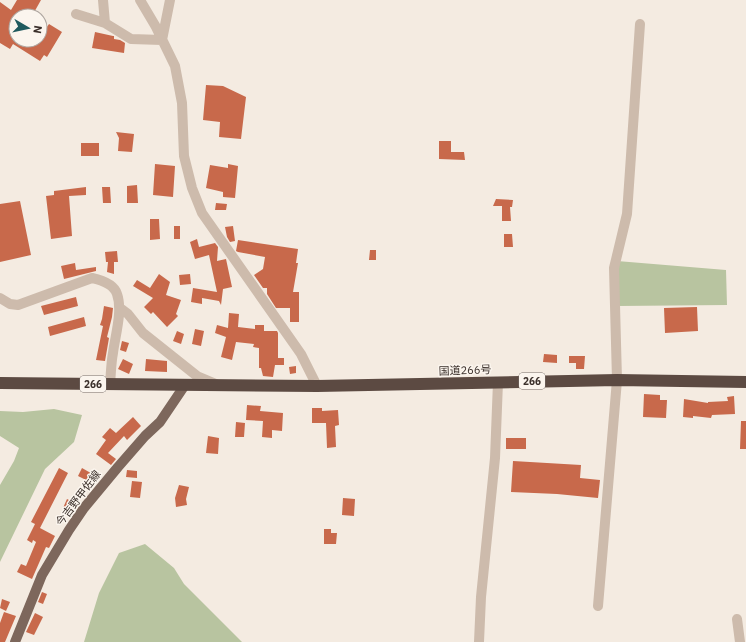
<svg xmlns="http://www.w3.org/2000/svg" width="746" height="642" font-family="'IBM Plex Sans','Noto Sans JP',sans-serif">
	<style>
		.green { fill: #b8c4a0 }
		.building { fill: #c8694b }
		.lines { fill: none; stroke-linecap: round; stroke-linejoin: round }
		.minor { stroke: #cdbbac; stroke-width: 10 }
		.major { stroke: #7d675c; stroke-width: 10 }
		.highway { stroke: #5c4a42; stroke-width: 12 }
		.labels { text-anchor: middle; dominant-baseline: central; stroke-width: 3; stroke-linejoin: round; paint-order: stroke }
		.shield { fill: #fbf5ee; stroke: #756b66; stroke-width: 1 }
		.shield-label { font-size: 10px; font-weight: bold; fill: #3b302b }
		.street-label { font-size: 11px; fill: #3b302b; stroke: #fbf5ee }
	</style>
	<rect width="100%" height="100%" fill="#f4ebe1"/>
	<path class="green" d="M 617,261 L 726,270 L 727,305 L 618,306 Z
		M 54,409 L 82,415 L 74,442 L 45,469 L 0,562 L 0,485 L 14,461 L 19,448 L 0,436 L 0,411 L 23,412 Z
		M 145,544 L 174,568 L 184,584 L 242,642 L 84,642 L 99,593 L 119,553 Z"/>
	<path class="building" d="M 17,0 L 41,0 L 32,16 L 16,16 L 16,40 L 40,40 L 40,37 L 49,24 L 62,32 L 47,57 L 44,55 L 40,61 L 13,44 L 10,49 L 0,43 L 0,2 L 11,10 Z
		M 95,32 L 113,36 L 114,36 L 114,39 L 120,40 L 125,43 L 124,53 L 92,48 Z
		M 206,85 L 223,86 L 246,97 L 241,139 L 219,137 L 220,122 L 203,120 Z
		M 116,132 L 134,134 L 132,152 L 118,151 L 119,138 Z
		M 439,141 L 451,141 L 451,152 L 464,152 L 465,160 L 439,159 Z
		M 81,143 L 99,143 L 99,156 L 81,156 Z
		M 155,164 L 175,166 L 173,197 L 153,195 Z
		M 228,164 L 238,166 L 235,198 L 223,197 L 223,192 L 206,188 L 210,165 L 228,168 Z
		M 137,185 L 138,203 L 127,203 L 127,186 Z
		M 86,187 L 86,195 L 69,196 L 72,236 L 51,239 L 46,196 L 54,195 L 54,191 Z
		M 102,187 L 110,187 L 111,203 L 103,203 Z
		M 496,199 L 513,200 L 512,207 L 510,207 L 511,221 L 502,221 L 502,206 L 493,206 Z
		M 20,201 L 31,255 L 0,262 L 0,204 Z
		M 216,203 L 227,204 L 226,210 L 215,210 Z
		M 150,219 L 159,219 L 160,239 L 150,240 Z
		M 174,226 L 180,226 L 180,239 L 174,239 Z
		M 233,226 L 235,241 L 230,242 L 227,237 L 225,227 Z
		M 504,234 L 512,234 L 513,247 L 504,247 Z
		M 197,239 L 199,247 L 215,243 L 218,247 L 217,261 L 226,259 L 232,287 L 223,289 L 221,305 L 219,301 L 202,298 L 202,304 L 191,302 L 193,288 L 217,292 L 209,255 L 195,259 L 190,242 Z
		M 238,240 L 298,249 L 296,263 L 298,263 L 293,292 L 299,292 L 299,322 L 290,322 L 290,308 L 276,308 L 267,294 L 267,288 L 263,288 L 254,275 L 263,269 L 265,257 L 238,252 L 236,251 Z
		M 370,250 L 376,250 L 376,260 L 369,260 Z
		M 117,251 L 118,262 L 114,262 L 114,274 L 107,272 L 108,262 L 106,262 L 105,252 Z
		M 75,263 L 76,270 L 96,267 L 96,271 L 64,279 L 61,266 Z
		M 159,274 L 170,282 L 166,295 L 181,300 L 176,314 L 178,316 L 167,327 L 153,312 L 151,314 L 144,307 L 153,298 L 133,286 L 137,280 L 150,288 Z
		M 190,274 L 191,284 L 180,285 L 179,275 Z
		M 76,297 L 78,306 L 44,315 L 41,306 Z
		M 104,306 L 113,308 L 112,317 L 107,337 L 109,338 L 105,361 L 96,360 L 103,326 L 100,325 L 102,319 Z
		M 697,307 L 698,331 L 665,333 L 664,308 Z
		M 229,313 L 239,314 L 238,327 L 255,329 L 255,325 L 264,325 L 264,331 L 277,331 L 278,333 L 278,358 L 284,358 L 284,365 L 275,365 L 273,377 L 263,376 L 261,368 L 259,368 L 259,348 L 253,347 L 254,344 L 236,342 L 232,360 L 221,357 L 226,337 L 215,333 L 217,325 L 228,328 Z
		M 84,317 L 86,326 L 50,336 L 48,327 Z
		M 195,329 L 204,331 L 201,346 L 192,344 Z
		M 177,331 L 184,334 L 181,344 L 173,341 Z
		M 122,341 L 129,343 L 126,352 L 120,350 Z
		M 544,354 L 557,355 L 557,363 L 543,362 Z
		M 569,356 L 585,356 L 584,369 L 576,369 L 576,363 L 569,363 Z
		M 123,359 L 133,364 L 129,374 L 118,369 Z
		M 146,359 L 167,361 L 167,372 L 145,371 Z
		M 296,366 L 296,373 L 290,374 L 289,367 Z
		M 644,394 L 660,395 L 660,400 L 667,400 L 666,418 L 643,417 Z
		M 734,396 L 735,414 L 712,415 L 711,418 L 693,416 L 693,418 L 683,417 L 684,399 L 708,403 L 708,402 L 728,401 L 727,397 Z
		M 247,405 L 261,406 L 260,411 L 283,413 L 282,431 L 272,430 L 272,438 L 262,437 L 263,421 L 246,420 Z
		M 312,408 L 322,408 L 322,411 L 338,410 L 339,425 L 335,426 L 336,447 L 327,448 L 326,423 L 312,423 Z
		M 133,417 L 141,426 L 127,440 L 124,436 L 108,453 L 116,459 L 111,465 L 96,454 L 106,440 L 102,437 L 110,428 L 116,433 Z
		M 741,421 L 746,421 L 746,449 L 740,449 Z
		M 236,422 L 245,423 L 244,437 L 235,437 Z
		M 208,436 L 219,438 L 218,454 L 206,453 Z
		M 506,438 L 526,438 L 526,449 L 506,449 Z
		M 513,461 L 581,465 L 580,478 L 600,480 L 598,498 L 557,494 L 511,492 Z
		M 59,468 L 68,473 L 40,528 L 55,536 L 49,548 L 46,547 L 32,579 L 17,572 L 21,564 L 26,566 L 36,542 L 33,540 L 32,543 L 27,540 L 35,524 L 31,522 Z
		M 82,468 L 96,476 L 92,483 L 78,476 Z
		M 127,470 L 137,471 L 137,478 L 126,477 Z
		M 132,481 L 142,482 L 140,498 L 130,497 Z
		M 179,485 L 189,487 L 186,499 L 187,505 L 176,507 L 175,498 Z
		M 343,498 L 355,499 L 354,516 L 342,515 Z
		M 67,499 L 77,504 L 73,513 L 63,508 Z
		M 324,529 L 331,529 L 331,533 L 337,533 L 336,544 L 324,544 Z
		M 42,592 L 47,594 L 43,604 L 38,602 Z
		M 2,599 L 10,602 L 6,611 L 0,608 Z
		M 4,612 L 16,616 L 5,642 L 0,642 L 0,623 Z
		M 35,613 L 43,617 L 34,635 L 26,632 Z"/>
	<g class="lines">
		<path class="minor" d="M 103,0 L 105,23
			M 140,0 L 156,27 L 175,66 L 182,103 L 184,156 L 192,188 L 202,213 L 301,354 L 317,386
			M 76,14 L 105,23 L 131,39 L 162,40 L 170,0
			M 0,298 L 10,304 L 18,305 L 92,278 C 101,280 114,284 117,294 C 123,311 115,336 113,353 C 111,363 111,374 110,384
			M 120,308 L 128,314 L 143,333 L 197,376 L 216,384
			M 598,606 L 617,380 L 614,268 L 627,214 L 640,24
			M 737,619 L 740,642
			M 479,642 L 481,597 L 495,458 L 498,382"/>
		<path class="major" d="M 15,642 L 42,575 L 69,530 L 84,508 L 118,467 L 145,436 L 160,422 L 185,385"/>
		<path class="highway" d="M 0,383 L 317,386 L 617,380 L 746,382"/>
	</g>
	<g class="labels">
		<g class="shield">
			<rect x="519" y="373" width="26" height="16" rx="3"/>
			<rect x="80" y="376" width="26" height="16" rx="3"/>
		</g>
		<g class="shield-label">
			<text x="532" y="381">266</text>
			<text x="93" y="384">266</text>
		</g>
		<g class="street-label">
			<text transform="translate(465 370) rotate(-2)">国道266号</text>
			<text transform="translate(78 498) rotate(-53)">今吉野甲佐線</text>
		</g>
	</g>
	<g transform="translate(28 28) rotate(99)"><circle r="19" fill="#fbf5ee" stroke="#aea6a0"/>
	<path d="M0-3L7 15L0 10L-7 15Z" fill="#1f5a5e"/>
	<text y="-6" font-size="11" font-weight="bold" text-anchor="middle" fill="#3b302b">N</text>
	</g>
</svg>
